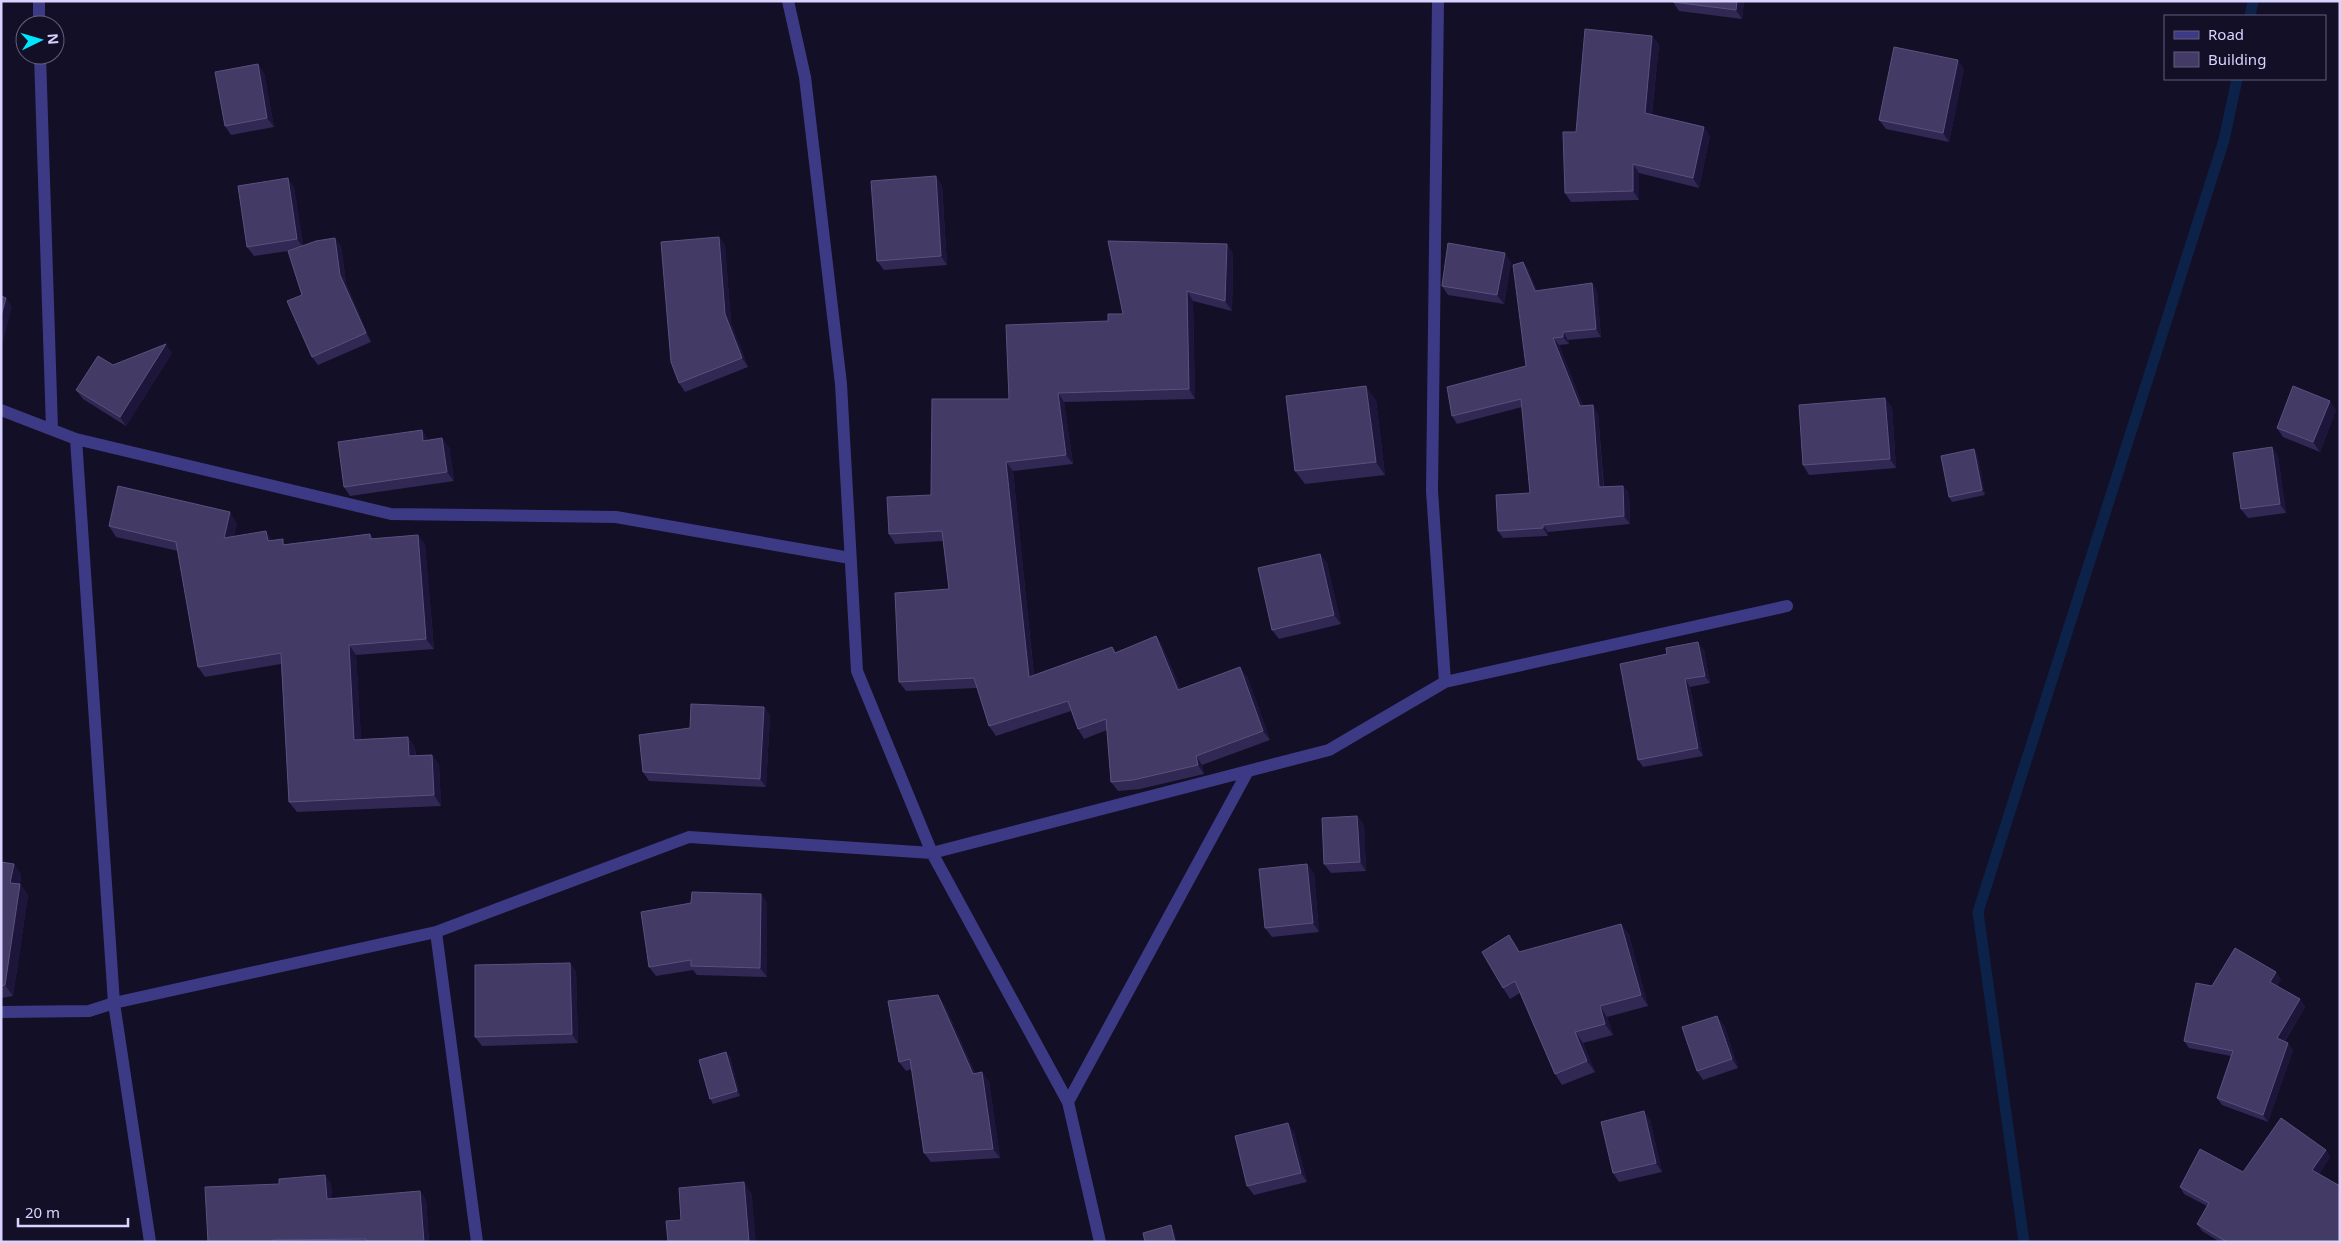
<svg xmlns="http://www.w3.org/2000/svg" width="2341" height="1243" font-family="'Noto Sans',sans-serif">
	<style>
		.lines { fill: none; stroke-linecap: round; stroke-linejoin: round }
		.stream { stroke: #0c2248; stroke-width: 11 }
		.minor { stroke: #3d3a85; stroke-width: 12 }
		.wall { fill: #312854 }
		.shaded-wall { fill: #1d163a }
		.building { fill: #433a66; stroke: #5a527e }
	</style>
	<rect width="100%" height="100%" fill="#130f26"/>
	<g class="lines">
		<path class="stream" d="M 2250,16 L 2253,1
			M 2024,1242 L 1978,912 L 2224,140 L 2237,79"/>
		<path class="minor" d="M 39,1 L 39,25
			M 788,1 L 805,77 L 841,384 L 857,671 L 932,853 L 1068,1102 L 1100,1242
			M 1438,1 L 1432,491 L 1445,682
			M 40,55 L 52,429
			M 1,410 L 76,439 L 391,514 L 616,517 L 850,558
			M 76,439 L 114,1003 L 150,1242
			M 436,932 L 477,1242
			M 1,1012 L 89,1011 L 114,1003 L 436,932 L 689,837 L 932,853 L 1329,750 L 1445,682 L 1787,606
			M 1068,1102 L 1248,771"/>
	</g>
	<path class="wall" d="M 1744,1 L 1742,19 L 1679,11 L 1673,2 Z
		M 1652,36 L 1659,45 L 1652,114 L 1710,136 L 1699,188 L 1639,173 L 1639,200 L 1571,202 L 1565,193 L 1576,132 Z
		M 258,64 L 264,73 L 274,127 L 231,135 L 225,126 Z
		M 1964,69 L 1949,142 L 1886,129 L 1879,120 Z
		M 942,185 L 947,265 L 884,270 L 877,261 Z
		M 294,187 L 303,245 L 341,246 L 346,283 L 371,342 L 318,365 L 312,357 L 302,295 L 288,251 L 254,256 L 247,247 Z
		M 719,237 L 725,246 L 731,323 L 748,367 L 685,392 L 679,383 Z
		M 1233,253 L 1232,311 L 1193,301 L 1195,399 L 1064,402 L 1073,464 L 1013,471 L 1034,675 L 1112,647 L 1116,653 L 1156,636 L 1162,645 L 1181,690 L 1247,676 L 1270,740 L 1202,765 L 1204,774 L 1140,789 L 1118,791 L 1111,782 L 1107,730 L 1084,739 L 1078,729 L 1071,711 L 996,736 L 989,726 L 977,688 L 906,691 L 899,682 L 949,589 L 943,541 L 895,544 L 889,534 L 931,495 L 1009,399 L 1108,321 L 1123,314 Z
		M 1511,262 L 1504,304 L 1448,295 L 1442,286 Z
		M 1523,262 L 1528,270 L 1537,291 L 1592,283 L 1597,291 L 1601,337 L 1568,340 L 1569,344 L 1559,345 L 1583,406 L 1598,413 L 1604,487 L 1623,486 L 1629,493 L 1630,524 L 1548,532 L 1548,536 L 1503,538 L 1498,531 L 1530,493 L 1522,407 L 1457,424 L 1452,416 L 1526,366 Z
		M 172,353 L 126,426 L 83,399 L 76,390 Z
		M 1376,400 L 1385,475 L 1305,484 L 1295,471 Z
		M 1892,407 L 1896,468 L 1809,475 L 1803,465 Z
		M 2336,410 L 2320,452 L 2283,437 L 2277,428 Z
		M 428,439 L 428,440 L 449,447 L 454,481 L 350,496 L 344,487 Z
		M 2272,447 L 2278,456 L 2286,513 L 2248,518 L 2241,509 Z
		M 1974,449 L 1977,454 L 1985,495 L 1952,502 L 1949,497 Z
		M 237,523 L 234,536 L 273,541 L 286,544 L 370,534 L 373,539 L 418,535 L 425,545 L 434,649 L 356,655 L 361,739 L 408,737 L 415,748 L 416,756 L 432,755 L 439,765 L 441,806 L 297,812 L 289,802 L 281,664 L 205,677 L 198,667 L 178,551 L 116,537 L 109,526 Z
		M 1320,554 L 1327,563 L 1341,624 L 1279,639 L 1272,630 Z
		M 1704,650 L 1710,683 L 1690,687 L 1703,756 L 1643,767 L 1638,760 Z
		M 764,707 L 770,716 L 766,787 L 649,781 L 643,772 L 690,728 Z
		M 1357,816 L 1364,825 L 1366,871 L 1331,873 L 1324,864 Z
		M 1,862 L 14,864 L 21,875 L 20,884 L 28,895 L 13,996 L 1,998 Z
		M 1314,873 L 1319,932 L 1272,937 L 1265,928 Z
		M 761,894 L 767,903 L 767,977 L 697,975 L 693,970 L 656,976 L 649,967 Z
		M 1621,924 L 1629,935 L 1648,1006 L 1607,1017 L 1613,1035 L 1583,1043 L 1595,1072 L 1562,1085 L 1555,1074 L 1520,993 L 1510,999 L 1503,988 L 1517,946 L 1520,952 Z
		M 570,963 L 576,972 L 578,1043 L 482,1046 L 475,1037 Z
		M 2281,979 L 2277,986 L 2300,999 L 2305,1007 L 2285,1041 L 2293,1050 L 2268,1122 L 2222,1105 L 2217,1098 L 2231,1056 L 2189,1048 L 2184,1041 L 2212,986 Z
		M 944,1004 L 975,1073 L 989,1081 L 1000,1158 L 931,1162 L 924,1153 L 912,1069 L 906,1071 L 899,1062 Z
		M 1724,1025 L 1738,1068 L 1703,1080 L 1697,1071 Z
		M 726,1052 L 730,1057 L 740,1096 L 713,1104 L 710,1099 Z
		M 1650,1120 L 1662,1172 L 1619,1182 L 1613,1173 Z
		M 1294,1132 L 1307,1182 L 1254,1195 L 1247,1186 Z
		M 2326,1150 L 2330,1157 L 2319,1174 L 2340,1242 L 2220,1242 L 2202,1231 L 2197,1224 L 2207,1206 L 2184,1194 L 2180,1187 L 2243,1172 Z
		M 325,1175 L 331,1184 L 332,1198 L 426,1199 L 429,1242 L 208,1242 L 279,1184 Z"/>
	<path class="shaded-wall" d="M 1737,1 L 1744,1 L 1742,19 L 1736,10 Z
		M 1652,36 L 1659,45 L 1651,122 L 1645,113 Z
		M 1958,60 L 1964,69 L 1949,142 L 1943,133 Z
		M 258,64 L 264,73 L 274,127 L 267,118 Z
		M 1704,127 L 1710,136 L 1699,188 L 1693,178 Z
		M 1633,164 L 1639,173 L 1639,200 L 1633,191 Z
		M 936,176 L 942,185 L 947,265 L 941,256 Z
		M 288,178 L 294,187 L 304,248 L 297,239 Z
		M 719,237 L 725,246 L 731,323 L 748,367 L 742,358 L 725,314 Z
		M 335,238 L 341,246 L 346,283 L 371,342 L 366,333 L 340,275 Z
		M 1227,244 L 1233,253 L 1232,311 L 1225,301 Z
		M 1505,253 L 1511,262 L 1504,304 L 1497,295 Z
		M 1523,262 L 1528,270 L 1540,299 L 1535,291 Z
		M 1592,283 L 1597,291 L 1601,337 L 1596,329 Z
		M 1187,291 L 1193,301 L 1195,399 L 1189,389 Z
		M 6,298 L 12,307 L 1,349 L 1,316 Z
		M 1563,332 L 1568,340 L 1569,344 L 1563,337 Z
		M 1553,338 L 1559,345 L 1586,414 L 1580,406 Z
		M 166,344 L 172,353 L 126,426 L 120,417 Z
		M 1366,386 L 1376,400 L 1385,475 L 1376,462 Z
		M 1058,393 L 1064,402 L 1073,464 L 1066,455 Z
		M 1885,398 L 1892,407 L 1896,468 L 1890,459 Z
		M 2330,401 L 2336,410 L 2320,452 L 2313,442 Z
		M 1593,405 L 1598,413 L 1604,495 L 1599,487 Z
		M 422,430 L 428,439 L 430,450 L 423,441 Z
		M 442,438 L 449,447 L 454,481 L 447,472 Z
		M 2272,447 L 2278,456 L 2286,513 L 2280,504 Z
		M 1974,449 L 1977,454 L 1985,495 L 1982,490 Z
		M 1006,462 L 1013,471 L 1035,687 L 1029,677 Z
		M 1623,486 L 1629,493 L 1630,524 L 1624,516 Z
		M 230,512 L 237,523 L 231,548 L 224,538 Z
		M 1543,525 L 1548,532 L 1548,536 L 1543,528 Z
		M 266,531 L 273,541 L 268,541 Z
		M 418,535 L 425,545 L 434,649 L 426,639 Z
		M 1320,554 L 1327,563 L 1341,624 L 1334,615 Z
		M 1156,636 L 1162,645 L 1185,700 L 1178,690 Z
		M 1698,642 L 1704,650 L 1710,683 L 1705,676 Z
		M 349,645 L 356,655 L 362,750 L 354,740 Z
		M 1240,667 L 1247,676 L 1270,740 L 1263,731 Z
		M 1685,679 L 1690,687 L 1703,756 L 1698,748 Z
		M 764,707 L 770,716 L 766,787 L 760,779 Z
		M 408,737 L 415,748 L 416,766 L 409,756 Z
		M 432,755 L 439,765 L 441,806 L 434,795 Z
		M 1196,756 L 1202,765 L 1204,774 L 1198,765 Z
		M 1357,816 L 1364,825 L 1366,871 L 1360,862 Z
		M 14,864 L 21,875 L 18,894 L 10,883 Z
		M 1307,864 L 1314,873 L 1319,932 L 1313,923 Z
		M 20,884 L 28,895 L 13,996 L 5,985 Z
		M 761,894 L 767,903 L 767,977 L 760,968 Z
		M 1621,924 L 1629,935 L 1648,1006 L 1641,995 Z
		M 1509,935 L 1517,946 L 1526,963 L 1519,952 Z
		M 570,963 L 576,972 L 578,1043 L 572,1034 Z
		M 2276,972 L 2281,979 L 2275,989 L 2270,982 Z
		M 938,995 L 944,1004 L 979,1083 L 973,1074 Z
		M 2300,999 L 2305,1007 L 2282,1045 L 2277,1038 Z
		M 1600,1006 L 1607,1017 L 1613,1035 L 1605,1024 Z
		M 1717,1016 L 1724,1025 L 1738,1068 L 1732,1059 Z
		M 1575,1032 L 1583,1043 L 1595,1072 L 1587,1061 Z
		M 2288,1043 L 2293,1050 L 2268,1122 L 2263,1115 Z
		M 726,1052 L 730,1057 L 740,1096 L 737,1091 Z
		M 982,1072 L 989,1081 L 1000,1158 L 993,1149 Z
		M 1644,1111 L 1650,1120 L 1662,1172 L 1656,1163 Z
		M 1288,1123 L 1294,1132 L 1307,1182 L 1301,1173 Z
		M 2326,1150 L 2330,1157 L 2317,1177 L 2312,1170 Z
		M 325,1175 L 331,1184 L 333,1207 L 327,1199 Z
		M 744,1182 L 752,1194 L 756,1242 L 749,1242 Z
		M 420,1191 L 426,1199 L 429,1242 L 424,1242 Z
		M 1171,1225 L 1174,1230 L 1177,1242 L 1175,1242 Z"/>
	<path class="building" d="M 1673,1 L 1737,1 L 1736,10 L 1673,2 Z
		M 1585,29 L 1652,36 L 1645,113 L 1704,127 L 1693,178 L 1633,164 L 1633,191 L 1565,193 L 1563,132 L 1576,132 Z
		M 1894,47 L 1958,60 L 1943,133 L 1879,120 Z
		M 258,64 L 267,118 L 225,126 L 215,72 Z
		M 936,176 L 941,256 L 877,261 L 871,181 Z
		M 288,178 L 297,239 L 247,247 L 238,186 Z
		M 719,237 L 725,314 L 742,358 L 679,383 L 671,362 L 661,242 Z
		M 335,238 L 340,275 L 366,333 L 312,357 L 287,301 L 302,295 L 288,251 L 316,241 Z
		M 1108,241 L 1227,244 L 1225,301 L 1187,291 L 1189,389 L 1058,393 L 1066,455 L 1006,462 L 1029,677 L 1112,647 L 1115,653 L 1156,636 L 1178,690 L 1240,667 L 1263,731 L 1196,756 L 1198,765 L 1133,780 L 1111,782 L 1106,719 L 1078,729 L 1068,701 L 989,726 L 974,678 L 899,682 L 895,593 L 949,589 L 942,531 L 889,534 L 887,497 L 931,495 L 932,399 L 1009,399 L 1006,325 L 1108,321 L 1108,314 L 1123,314 Z
		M 1448,243 L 1505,253 L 1497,295 L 1442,286 Z
		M 1523,262 L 1535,291 L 1592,283 L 1596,329 L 1563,332 L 1563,337 L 1553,338 L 1580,406 L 1593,405 L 1599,487 L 1623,486 L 1624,516 L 1543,525 L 1543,528 L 1498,531 L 1496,495 L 1530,493 L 1521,399 L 1452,416 L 1447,387 L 1526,366 L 1513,265 Z
		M 1,296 L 6,298 L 1,316 Z
		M 166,344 L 120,417 L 76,390 L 98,356 L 113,365 Z
		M 1366,386 L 1376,462 L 1295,471 L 1286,396 Z
		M 2293,386 L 2330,401 L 2313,442 L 2277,428 Z
		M 1885,398 L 1890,459 L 1803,465 L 1799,405 Z
		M 422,430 L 423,441 L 442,438 L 447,472 L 344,487 L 338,442 Z
		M 2272,447 L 2280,504 L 2241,509 L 2233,453 Z
		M 1974,449 L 1982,490 L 1949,497 L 1941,456 Z
		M 118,486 L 230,512 L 224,538 L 266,531 L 268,541 L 283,539 L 283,545 L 370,534 L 370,539 L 418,535 L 426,639 L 349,645 L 354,740 L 408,737 L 409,756 L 432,755 L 434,795 L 289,802 L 281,653 L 198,667 L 176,542 L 109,526 Z
		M 1320,554 L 1334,615 L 1272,630 L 1258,568 Z
		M 1698,642 L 1705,676 L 1685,679 L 1698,748 L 1638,760 L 1620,664 L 1667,654 L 1666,648 Z
		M 691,704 L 764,707 L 760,779 L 643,772 L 639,735 L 690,728 Z
		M 1357,816 L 1360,862 L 1324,864 L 1322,818 Z
		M 1,862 L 14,864 L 10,883 L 20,884 L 5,985 L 1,986 Z
		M 1307,864 L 1313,923 L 1265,928 L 1259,869 Z
		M 692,892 L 761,894 L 760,968 L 691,966 L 691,960 L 649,967 L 641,912 L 691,903 Z
		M 1621,924 L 1641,995 L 1600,1006 L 1605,1024 L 1575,1032 L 1587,1061 L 1555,1074 L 1515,981 L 1503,988 L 1482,952 L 1509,935 L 1519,952 Z
		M 2235,948 L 2276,972 L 2270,982 L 2300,999 L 2277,1038 L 2288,1043 L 2263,1115 L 2217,1098 L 2233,1051 L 2184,1041 L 2196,983 L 2212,986 Z
		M 570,963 L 572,1034 L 475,1037 L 475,965 Z
		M 938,995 L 973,1074 L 982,1072 L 993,1149 L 924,1153 L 910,1059 L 899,1062 L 888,1001 Z
		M 1717,1016 L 1732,1059 L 1697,1071 L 1682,1027 Z
		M 726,1052 L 737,1091 L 710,1099 L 699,1060 Z
		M 1644,1111 L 1656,1163 L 1613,1173 L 1601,1122 Z
		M 2281,1118 L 2326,1150 L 2312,1170 L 2340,1186 L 2340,1242 L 2227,1242 L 2197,1224 L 2209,1203 L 2180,1187 L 2200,1149 L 2243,1172 Z
		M 1288,1123 L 1301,1173 L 1247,1186 L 1235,1136 Z
		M 325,1175 L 327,1199 L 420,1191 L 424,1242 L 367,1242 L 366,1239 L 273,1240 L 273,1242 L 208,1242 L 205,1187 L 279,1184 L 279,1179 Z
		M 744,1182 L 749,1242 L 668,1242 L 666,1221 L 681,1220 L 679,1188 Z
		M 1171,1225 L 1175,1242 L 1145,1242 L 1143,1233 Z"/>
	<rect width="2341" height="1243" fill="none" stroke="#d9d4ff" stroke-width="5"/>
	<rect x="2164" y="15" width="162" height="65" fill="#130f26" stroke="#625e7d"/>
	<rect x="2174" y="31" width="25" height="8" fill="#3d3a85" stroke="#625e7d"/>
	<text x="2208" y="40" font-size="15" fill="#d9d4ff">Road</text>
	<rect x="2174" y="52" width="25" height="15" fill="#433a66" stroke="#625e7d"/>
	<text x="2208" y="65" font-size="15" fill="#d9d4ff">Building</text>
	<g transform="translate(40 40) rotate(85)"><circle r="24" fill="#130f26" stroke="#625e7d"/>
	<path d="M0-4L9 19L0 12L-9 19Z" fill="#00e5ff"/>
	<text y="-8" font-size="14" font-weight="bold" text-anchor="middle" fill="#d9d4ff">N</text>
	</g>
	<path d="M18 1218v8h110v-8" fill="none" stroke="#d9d4ff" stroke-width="2.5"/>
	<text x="25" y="1218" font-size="15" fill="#d9d4ff" stroke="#130f26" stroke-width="4" paint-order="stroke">20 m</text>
</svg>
